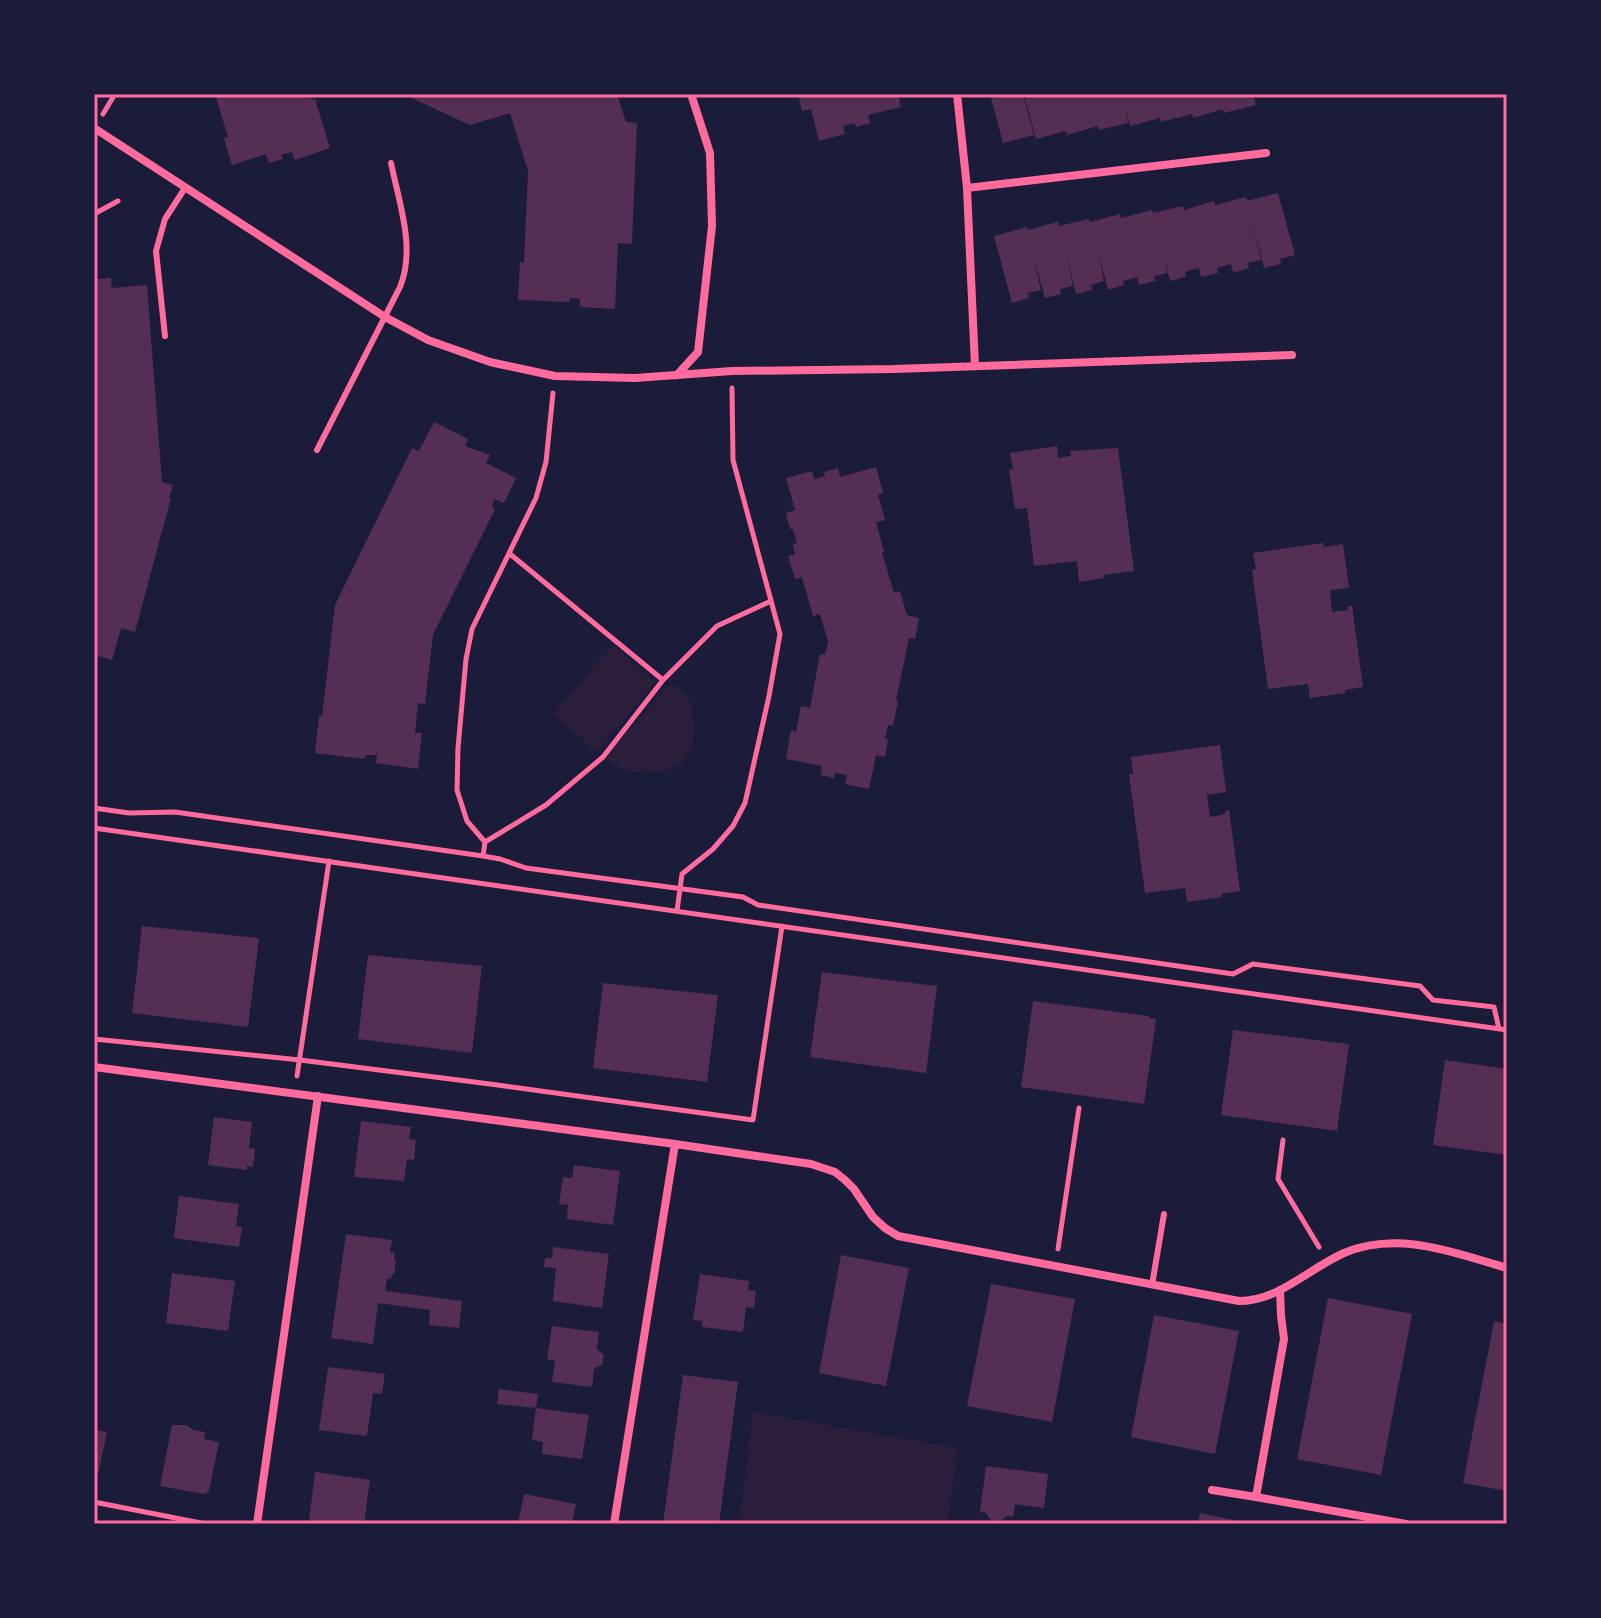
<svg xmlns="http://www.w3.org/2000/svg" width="1601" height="1618" font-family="'Nunito Sans',sans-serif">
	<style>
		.green { fill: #2a1e3b }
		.building { fill: #542f53 }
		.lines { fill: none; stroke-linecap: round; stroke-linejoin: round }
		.path { stroke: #ff6b9d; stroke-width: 5 }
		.service { stroke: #ff6b9d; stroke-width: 6 }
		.minor { stroke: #ff6b9d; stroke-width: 8 }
		.neatline { fill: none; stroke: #ff6b9d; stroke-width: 3 }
	</style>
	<rect width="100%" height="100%" fill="#1b1b3a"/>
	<path class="green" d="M 613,645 L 655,682 L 597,752 L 553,714 Z
		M 670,684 C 694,689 697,724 692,744 C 690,750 686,756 684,762 C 655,778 631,777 604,758 Z
		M 753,1412 L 958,1448 L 948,1524 L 739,1524 Z"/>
	<path class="building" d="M 215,94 L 310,94 L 312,100 L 315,99 L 330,148 L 295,160 L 292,152 L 281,155 L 283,159 L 269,163 L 266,154 L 232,165 L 224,138 L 228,137 Z
		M 403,94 L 617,94 L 626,122 L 637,123 L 632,244 L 618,243 L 615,309 L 580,307 L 580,299 L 570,298 L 569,302 L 518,300 L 520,262 L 524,263 L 528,171 L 510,113 L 470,125 Z
		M 798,94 L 898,94 L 901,107 L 868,115 L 870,123 L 856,127 L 855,123 L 843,126 L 845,134 L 819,141 L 811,109 L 802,111 Z
		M 990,94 L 1023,94 L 1034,135 L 1003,143 Z
		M 1024,94 L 1253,94 L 1256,105 L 1224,113 L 1223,109 L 1193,118 L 1192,114 L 1161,122 L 1160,118 L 1130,126 L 1125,107 L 1128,123 L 1099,130 L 1098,126 L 1067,135 L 1066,131 L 1036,139 Z
		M 1278,193 L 1295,255 L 1280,259 L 1281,264 L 1264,268 L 1252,220 L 1261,260 L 1248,263 L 1249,268 L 1233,273 L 1231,264 L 1217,268 L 1218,273 L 1201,277 L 1199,268 L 1185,272 L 1186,277 L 1170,281 L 1165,261 L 1167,273 L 1154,276 L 1155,281 L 1139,285 L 1137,277 L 1123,281 L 1124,285 L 1108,290 L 1099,256 L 1104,281 L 1091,285 L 1092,290 L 1076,294 L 1065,248 L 1073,286 L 1060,289 L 1061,294 L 1045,298 L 1034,259 L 1041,290 L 1028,293 L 1029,298 L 1012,303 L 994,236 L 1027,227 L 1027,230 L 1058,222 L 1059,226 L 1089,219 L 1090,222 L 1120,214 L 1121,218 L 1152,210 L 1153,213 L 1183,206 L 1184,210 L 1214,201 L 1215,205 L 1246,197 L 1247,201 Z
		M 111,278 L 112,288 L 147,285 L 162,482 L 173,485 L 169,498 L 171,498 L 135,632 L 121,628 L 112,660 L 94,655 L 94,284 L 97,284 L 97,279 Z
		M 434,422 L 468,439 L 465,446 L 490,455 L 486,463 L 516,478 L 504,503 L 494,499 L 492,506 L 495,509 L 433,635 L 425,704 L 418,703 L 415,733 L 422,733 L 418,769 L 376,763 L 377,755 L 366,755 L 364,759 L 315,753 L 319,716 L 322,716 L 335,605 L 412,448 L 419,451 Z
		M 1057,446 L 1058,458 L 1071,456 L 1070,451 L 1118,448 L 1134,571 L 1103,575 L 1104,578 L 1079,582 L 1077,561 L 1034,566 L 1027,508 L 1015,509 L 1009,470 L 1013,469 L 1010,453 Z
		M 876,467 L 883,493 L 878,495 L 885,520 L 876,522 L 884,552 L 882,552 L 894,593 L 900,591 L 907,615 L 919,618 L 915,639 L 909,638 L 896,700 L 898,701 L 893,726 L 888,725 L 885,739 L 888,739 L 885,757 L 876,755 L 869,789 L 845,784 L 847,775 L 835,773 L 834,778 L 821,775 L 822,766 L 786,759 L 791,730 L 796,732 L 801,706 L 810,708 L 820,654 L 825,655 L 828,642 L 820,614 L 813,616 L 802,577 L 795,579 L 788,556 L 795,554 L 793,544 L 797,543 L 793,529 L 790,529 L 786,513 L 795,510 L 786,478 L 812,471 L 814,479 L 825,476 L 824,472 L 838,468 L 840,477 Z
		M 1323,543 L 1324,547 L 1343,544 L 1349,588 L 1330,590 L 1332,612 L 1348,610 L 1347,606 L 1352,606 L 1363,687 L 1345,690 L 1345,693 L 1310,698 L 1308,684 L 1268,689 L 1252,570 L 1256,569 L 1253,553 Z
		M 1220,745 L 1226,792 L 1207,795 L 1210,817 L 1225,814 L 1225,811 L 1229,810 L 1240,891 L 1222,894 L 1222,897 L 1187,902 L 1185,888 L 1145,893 L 1129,774 L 1133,774 L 1131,757 Z
		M 142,926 L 259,938 L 248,1027 L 132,1013 Z
		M 368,955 L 482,966 L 472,1053 L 358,1039 Z
		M 822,972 L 937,986 L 926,1073 L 810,1057 Z
		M 603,983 L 718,995 L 707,1082 L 593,1068 Z
		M 1033,1001 L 1149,1016 L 1149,1018 L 1156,1019 L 1144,1104 L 1021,1087 Z
		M 1233,1030 L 1349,1044 L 1337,1131 L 1221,1115 Z
		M 1445,1060 L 1507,1069 L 1507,1155 L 1433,1145 Z
		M 214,1117 L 252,1122 L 249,1148 L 255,1149 L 253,1167 L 247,1166 L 247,1170 L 208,1165 Z
		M 361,1121 L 411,1127 L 409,1139 L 416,1140 L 414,1160 L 407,1159 L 404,1181 L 354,1177 Z
		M 574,1165 L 620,1171 L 613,1225 L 567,1219 L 568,1205 L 559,1204 L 563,1177 L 572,1178 Z
		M 179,1196 L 239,1204 L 236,1226 L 242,1227 L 239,1247 L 174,1238 Z
		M 346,1234 L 392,1240 L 390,1252 L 395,1253 L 394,1259 L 396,1259 L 394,1274 L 392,1274 L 391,1279 L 387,1279 L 385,1291 L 462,1301 L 459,1328 L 429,1325 L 430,1310 L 378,1303 L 373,1344 L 331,1338 Z
		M 553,1247 L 609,1254 L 602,1308 L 553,1301 L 556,1268 L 544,1267 L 545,1258 L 552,1258 Z
		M 841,1255 L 909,1268 L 886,1386 L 819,1373 Z
		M 172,1273 L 235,1281 L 228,1331 L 166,1323 Z
		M 700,1274 L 749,1281 L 748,1290 L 756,1291 L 754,1308 L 746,1307 L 743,1332 L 702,1327 L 702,1321 L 693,1320 Z
		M 991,1284 L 1075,1299 L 1052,1422 L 967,1406 Z
		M 1328,1298 L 1412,1314 L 1381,1475 L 1297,1459 Z
		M 1154,1315 L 1239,1331 L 1215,1454 L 1131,1437 Z
		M 1494,1321 L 1507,1324 L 1507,1491 L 1463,1483 Z
		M 552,1326 L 599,1332 L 597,1349 L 604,1355 L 602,1365 L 594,1369 L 592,1387 L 552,1382 L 555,1361 L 547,1359 Z
		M 328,1367 L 385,1374 L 382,1394 L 373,1393 L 367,1436 L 319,1430 Z
		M 683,1375 L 738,1382 L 719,1524 L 663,1524 Z
		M 499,1389 L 538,1394 L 536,1408 L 497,1404 Z
		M 536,1408 L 589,1415 L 582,1459 L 542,1454 L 543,1442 L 532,1440 Z
		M 172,1425 L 187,1425 L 193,1430 L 205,1432 L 204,1439 L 219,1442 L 209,1491 L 204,1494 L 160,1486 Z
		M 94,1430 L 107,1432 L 98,1474 L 94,1473 Z
		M 986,1466 L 1048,1474 L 1044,1508 L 1015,1504 L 1013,1517 L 1007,1516 L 1000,1521 L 991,1520 L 986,1513 L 980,1512 Z
		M 315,1472 L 370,1480 L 364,1524 L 332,1524 L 309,1521 Z
		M 524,1494 L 576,1504 L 572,1524 L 518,1524 Z
		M 1200,1513 L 1249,1523 L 1249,1524 L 1198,1524 Z"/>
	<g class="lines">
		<path class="path" d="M 103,114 L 115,94
			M 94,214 L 118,201
			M 510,554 L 663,680
			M 94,808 L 129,813 L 175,812 L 483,856 L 500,859 L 526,868 L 743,897 L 758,905 L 1233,974 L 1253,964 L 1420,986 L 1433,1000 L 1494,1007 L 1499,1029
			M 94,828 L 1507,1030
			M 485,842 L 467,821 L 457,790 L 458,748 L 466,659 L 472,629 L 536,498 L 546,462 L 553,393
			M 483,856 L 485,842 L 546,805 L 603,757 L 663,680 L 717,626 L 771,601
			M 677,911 L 682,874 L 713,849 L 733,826 L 745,803 L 769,696 L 780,634 L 733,460 L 732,388
			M 94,1039 L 300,1060 L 490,1084 L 753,1120 L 782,926
			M 297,1076 L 329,861
			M 1283,1140 L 1278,1179 L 1319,1247
			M 1058,1249 L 1079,1108
			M 94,1502 L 206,1524"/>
		<path class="service" d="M 165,336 L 156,251 L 165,219 L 185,188
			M 317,450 L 400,287 C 416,248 399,203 391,163
			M 1152,1285 L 1164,1214"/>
		<path class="minor" d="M 957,94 L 967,188 L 975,366
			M 94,128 L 385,317 L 428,340 L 490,362 L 555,376 L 635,378 L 732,371 L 894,369 L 1292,355
			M 967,188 L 1266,153
			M 677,375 L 698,352 L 712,226 L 710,153 L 691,94
			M 94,1067 L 675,1144 L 811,1164 L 835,1172 L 845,1180 L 854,1189 L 873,1217 L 885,1228 L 898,1236 L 1239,1301 C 1279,1301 1308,1269 1344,1253 C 1399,1230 1454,1253 1507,1268
			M 1280,1290 L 1281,1316 L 1284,1339 L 1256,1497 L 1406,1524
			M 1212,1490 L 1256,1497
			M 257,1524 L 318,1096
			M 614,1524 L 675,1144"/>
	</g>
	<rect width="1601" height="1618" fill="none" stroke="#1b1b3a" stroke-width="192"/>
	<rect x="96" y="96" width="1409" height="1426" class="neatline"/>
</svg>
